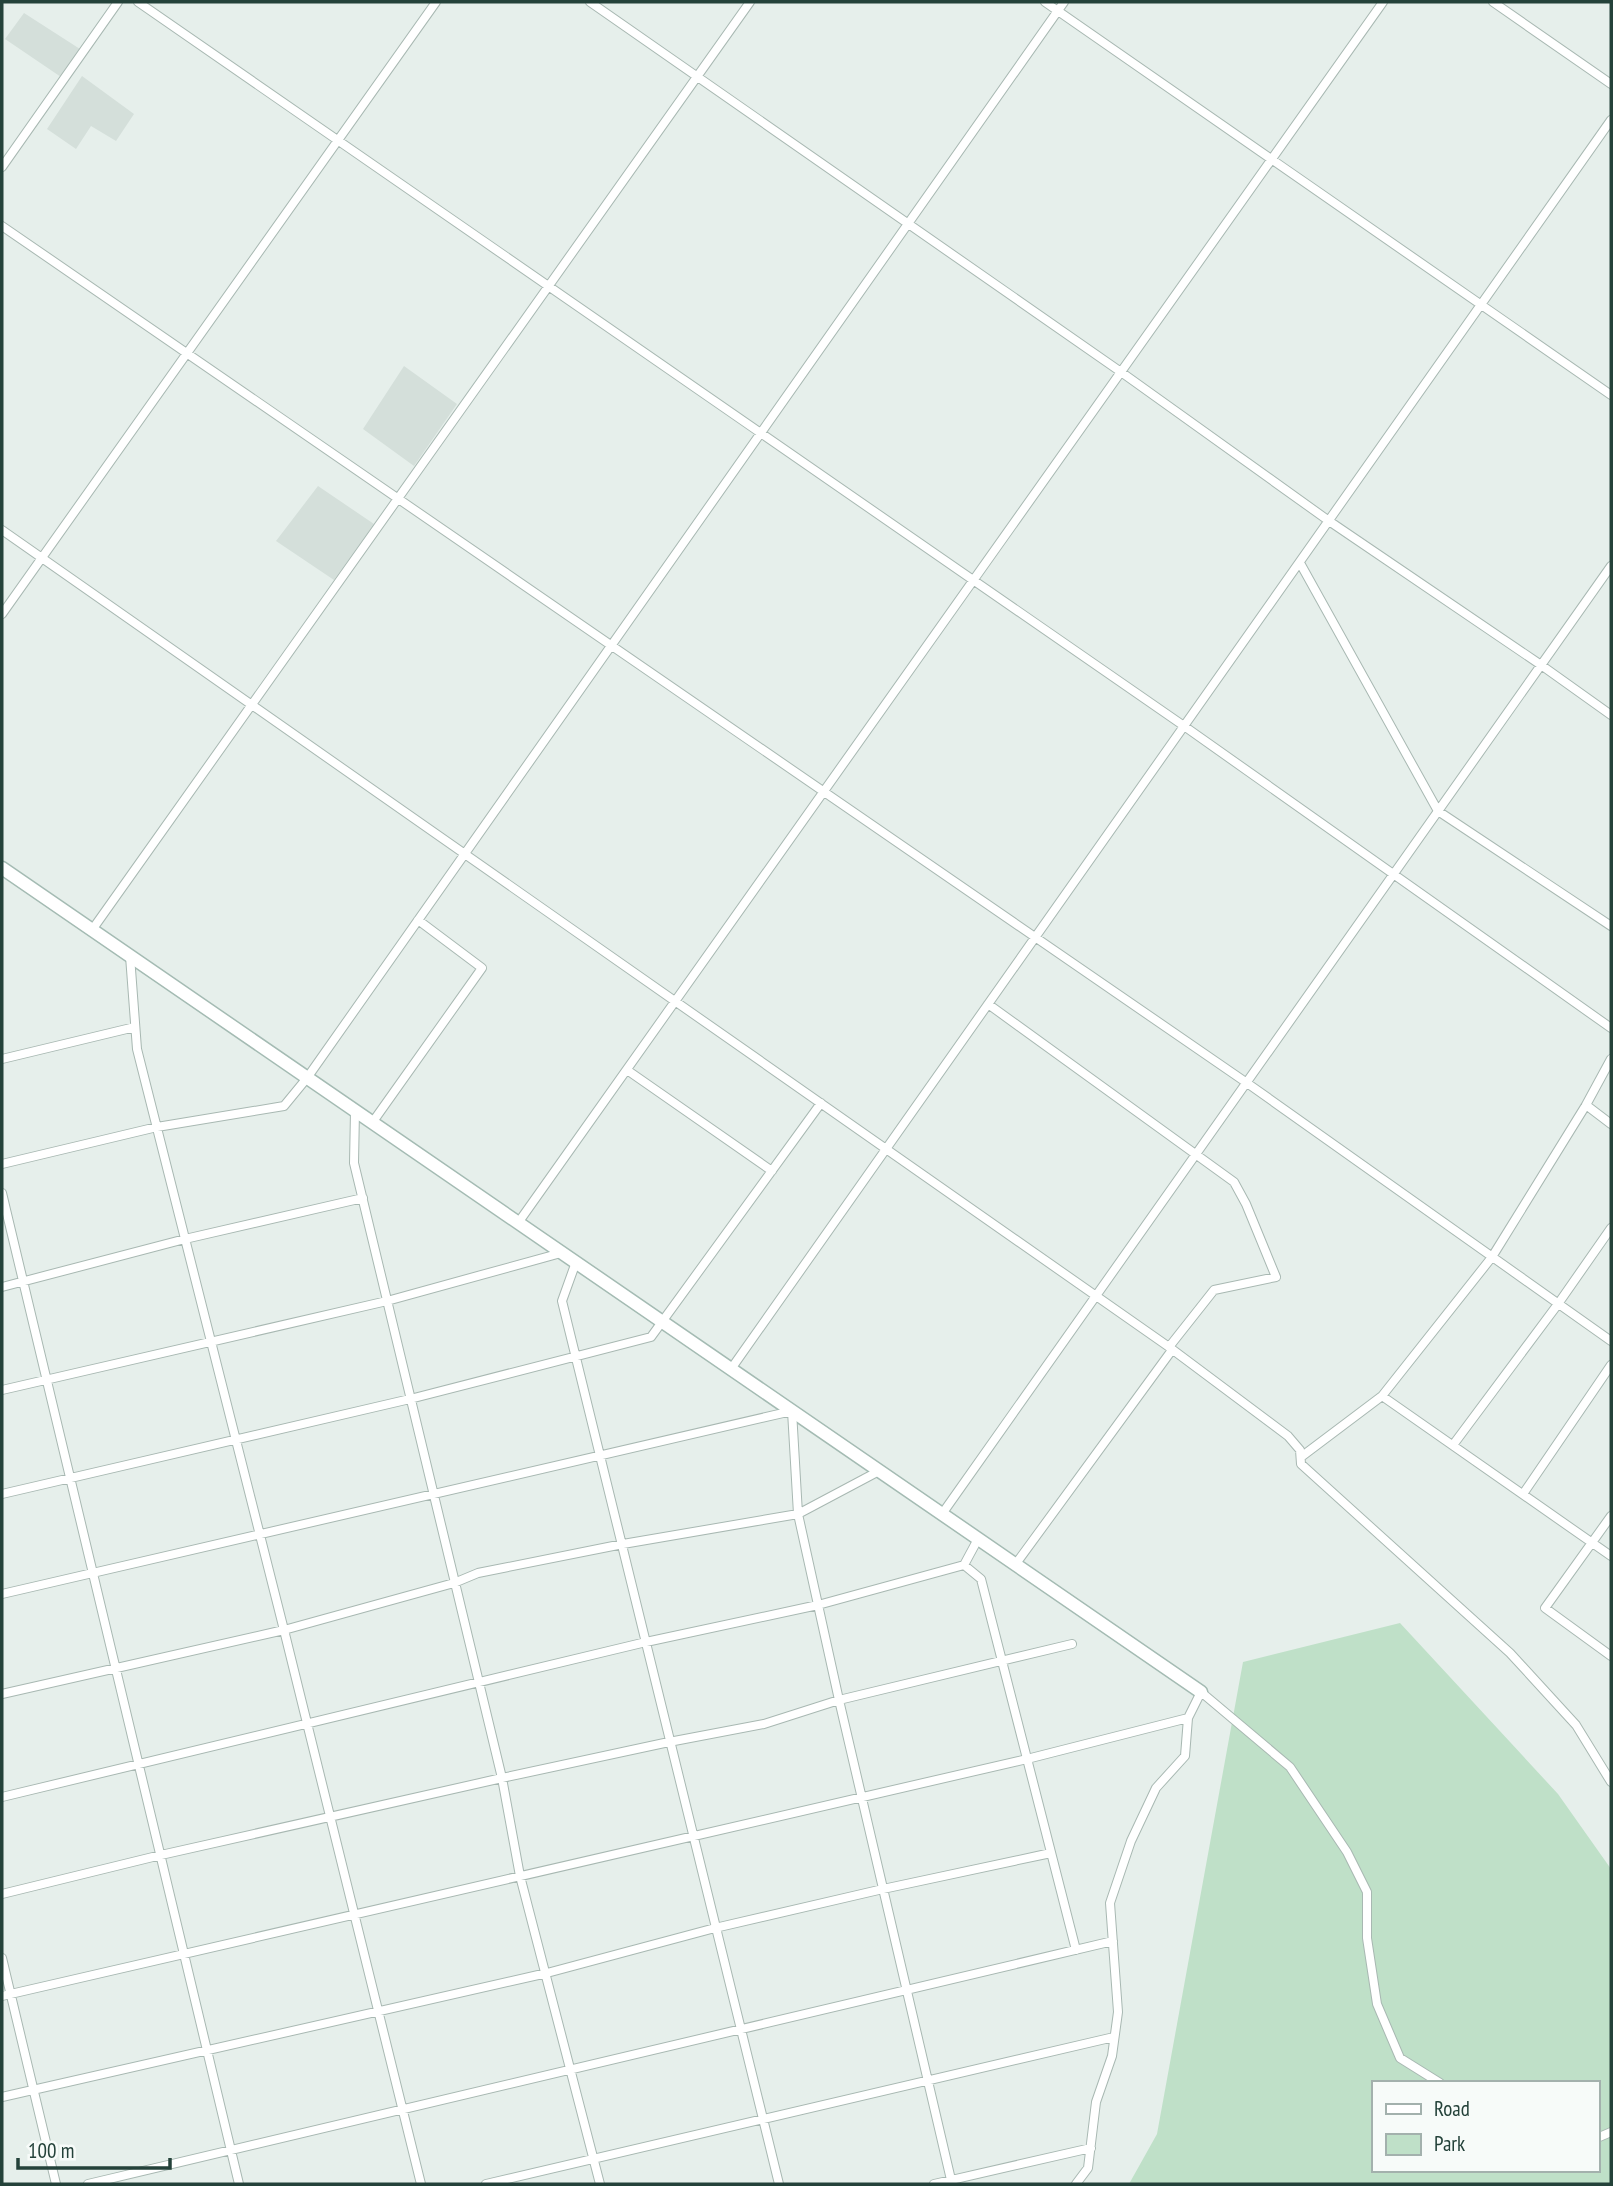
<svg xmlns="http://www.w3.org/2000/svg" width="1613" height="2186" font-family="'PT Sans Narrow',sans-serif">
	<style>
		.built { fill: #d4dfda }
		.green { fill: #bfe0c8; fill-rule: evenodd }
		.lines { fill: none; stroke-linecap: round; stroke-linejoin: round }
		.street-casing { stroke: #a8b8b2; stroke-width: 10 }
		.secondary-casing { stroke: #a4bbb3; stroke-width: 15 }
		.street { stroke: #fff; stroke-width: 8 }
		.secondary { stroke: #fff; stroke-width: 12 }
	</style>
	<rect width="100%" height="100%" fill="#e6efeb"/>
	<path class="built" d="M 24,13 L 80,49 L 61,77 L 5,39 Z
		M 82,76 L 134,114 L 116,141 L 91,126 L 76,149 L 47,129 Z
		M 404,366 L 457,404 L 414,466 L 363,429 Z
		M 318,486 L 374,524 L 334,580 L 276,541 Z"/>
	<path class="green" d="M 1400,1623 L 1558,1794 L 1611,1869 L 1611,2184 L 1129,2184 L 1157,2134 L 1243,1662 ZM 1373,2083 L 1597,2083 L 1597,2170 L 1373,2170 Z"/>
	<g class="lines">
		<defs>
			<path id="street" d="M 138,2 L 1184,726 L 1611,1028
				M 590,2 L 1121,372 L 1329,521 L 1541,665 L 1611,715
				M 1045,2 L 1611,395
				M 1493,2 L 1611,84
				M 2,167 L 118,2
				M 2,226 L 1247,1083 L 1611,1341
				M 2,530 L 1169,1347
				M 1300,563 L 1438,811 L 1611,926
				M 2,614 L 436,2
				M 92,930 L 750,2
				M 130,956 L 137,1049 L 284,1630 L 421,2184
				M 988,1004 L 1234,1182 L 1246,1204 L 1276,1277 L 1214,1290 L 1169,1347 L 1288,1436 L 1300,1450 L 1301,1464 L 1510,1653 L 1576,1725 L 1611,1782
				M 2,1059 L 135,1027
				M 627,1070 L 772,1171
				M 1586,1105 L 1611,1124
				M 355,1111 L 354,1163 L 502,1778 L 520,1876 L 600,2184
				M 372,1123 L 482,968 L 418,920
				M 2,1164 L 157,1127 L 284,1106 L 307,1078 L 1064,2
				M 2,1193 L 239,2184
				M 518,1223 L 1383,2
				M 576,1262 L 562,1301 L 779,2184
				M 2,1287 L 185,1239 L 363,1198
				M 731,1369 L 1611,120
				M 2,1390 L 387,1301 L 561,1253
				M 1382,1396 L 1611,1556
				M 1453,1445 L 1558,1304 L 1611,1228
				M 1301,1457 L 1382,1396 L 1492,1257 L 1586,1105 L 1611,1059
				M 2,1494 L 410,1399 L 651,1337 L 821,1103
				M 1523,1494 L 1611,1365
				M 942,1514 L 1611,566
				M 1611,1516 L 1545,1608 L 1611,1656
				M 964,1565 L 981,1579 L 1076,1950
				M 1015,1565 L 1172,1350
				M 2,1594 L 792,1411 L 798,1514 L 839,1700 L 952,2184
				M 2,1694 L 284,1630 L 454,1583 L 478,1573 L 623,1544 L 798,1514 L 879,1471
				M 2,1797 L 646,1642 L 818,1605 L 964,1565 L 978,1539
				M 2,1894 L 161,1855 L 502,1778 L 669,1742 L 764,1724 L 839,1700 L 1072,1644
				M 2,1958 L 56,2184
				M 2,1996 L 1027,1759 L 1188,1718
				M 2,2097 L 547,1973 L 715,1928 L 883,1889 L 1051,1853
				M 1597,2138 L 1611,2132
				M 88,2184 L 1113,1941
				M 486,2184 L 1114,2037
				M 934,2184 L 1091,2148
				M 1076,2184 L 1088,2168 L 1096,2102 L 1112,2056 L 1118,2012 L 1110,1903 L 1131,1841 L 1156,1788 L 1185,1756 L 1188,1718 L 1201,1692 L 1290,1767 L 1347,1852 L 1367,1892 L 1367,1938 L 1377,2004 L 1400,2058 L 1440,2083"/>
			<path id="secondary" d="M 2,868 L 1201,1692"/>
		</defs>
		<use href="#street" class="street-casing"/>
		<use href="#secondary" class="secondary-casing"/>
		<use href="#street" class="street"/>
		<use href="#secondary" class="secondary"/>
	</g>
	<rect width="1613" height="2186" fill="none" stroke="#24423a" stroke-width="7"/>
	<rect x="1372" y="2081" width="228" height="91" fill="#f7fbf9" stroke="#a3b1ad" stroke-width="2"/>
	<rect x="1386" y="2104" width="35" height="10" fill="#ffffff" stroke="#a3b1ad" stroke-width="2"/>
	<text x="1434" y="2116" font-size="21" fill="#24423a">Road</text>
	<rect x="1386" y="2134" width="35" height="21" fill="#bfe0c8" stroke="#a3b1ad" stroke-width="2"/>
	<text x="1434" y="2151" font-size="21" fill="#24423a">Park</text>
	<path d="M18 2158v10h152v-10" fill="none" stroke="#24423a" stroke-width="3.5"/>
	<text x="28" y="2158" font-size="21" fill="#24423a" stroke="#f7fbf9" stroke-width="5" paint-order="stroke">100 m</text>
</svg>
